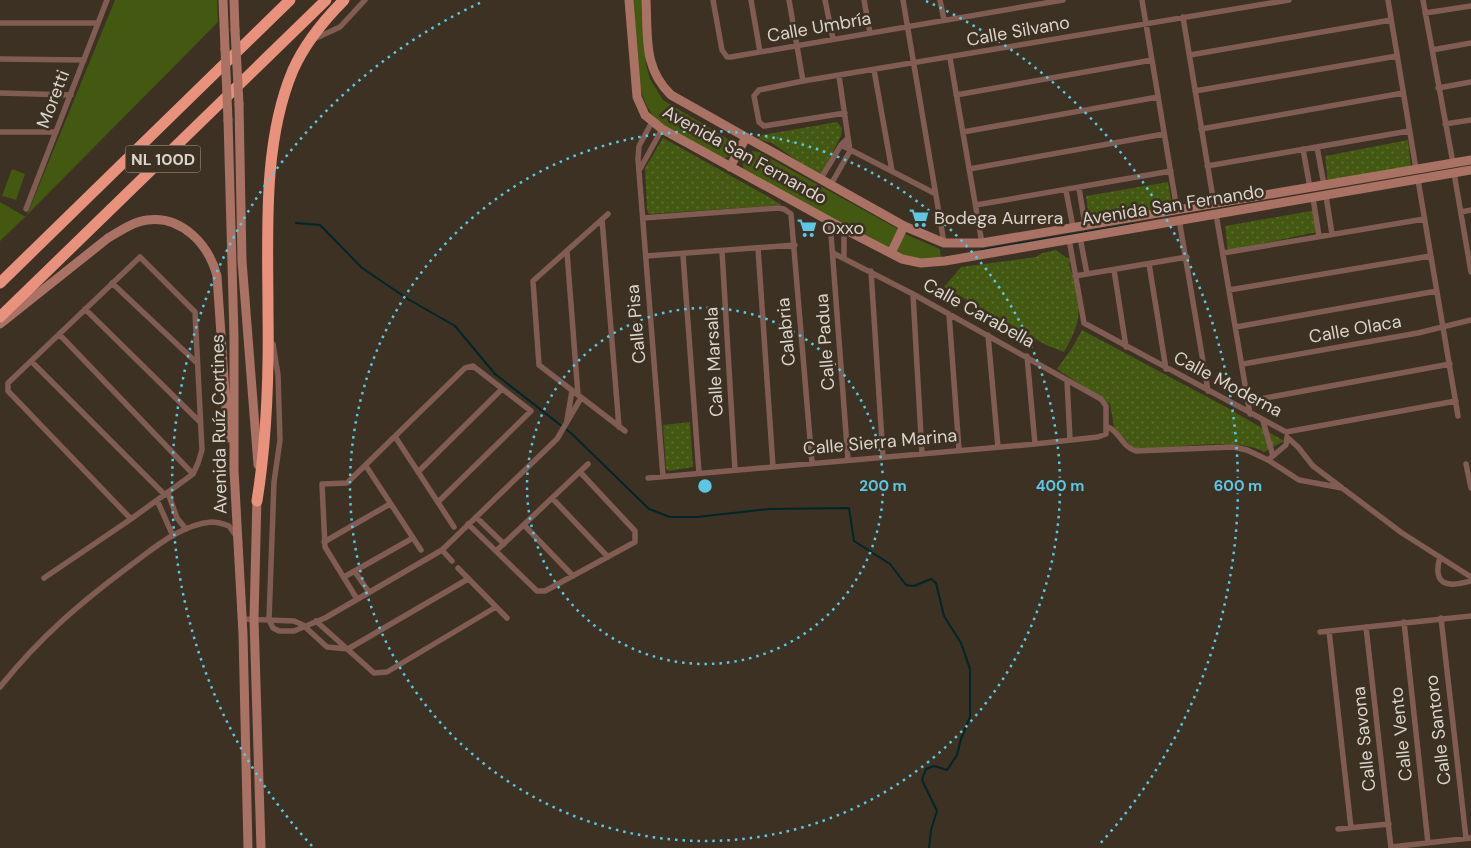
<svg xmlns="http://www.w3.org/2000/svg" width="1471" height="848" font-family="'DM Sans',sans-serif">
	<style>
		.green { fill: #435810 }
		.park { fill: url(#park-dots) }
		.lines { fill: none; stroke-linecap: round; stroke-linejoin: round }
		.stream { stroke: #00262a; stroke-width: 2 }
		.street { stroke: #805c53; stroke-width: 5.5 }
		.secondary { stroke: #aa7264; stroke-width: 9 }
		.highway { stroke: #e8917d; stroke-width: 11 }
		.secondary-bridge { stroke: #aa7264; stroke-width: 9 }
		.ring { fill: none; stroke: #5ac8e5; stroke-width: 2.5; stroke-dasharray: 2.5 5 }
		.labels { text-anchor: middle; dominant-baseline: central; stroke-width: 5; stroke-linejoin: round; paint-order: stroke }
		.shield { fill: #3c3123; stroke: #aba399; stroke-width: 1 }
		.shield-label { font-size: 16px; font-weight: bold; fill: #dbd4cc }
		.street-label { font-size: 18px; fill: #dbd4cc; stroke: #3c3123 }
		.poi-label { font-size: 18px; fill: #dbd4cc; stroke: #3c3123; text-anchor: start }
		.centre { fill: #5ac8e5; stroke: #3c3123; stroke-width: 2.5 }
		.ring-label { font-size: 15px; text-anchor: middle; font-weight: bold; fill: #5ac8e5; stroke: #3c3123; stroke-width: 5; stroke-linejoin: round; paint-order: stroke }
	</style>
	<defs>
		<pattern id="park-dots" width="8" height="8" patternUnits="userSpaceOnUse" patternTransform="scale(1.25)"><rect width="8" height="8" fill="#435810"/><path d="M2 2h.1M6 6h.1" fill="none" stroke="#5e6f32" stroke-width="1.8" stroke-linecap="round"/></pattern>
	</defs>
	<rect width="100%" height="100%" fill="#3c3123"/>
	<path class="green" d="M 115,0 L 217,0 L 218,22 L 25,217 L 0,241 L 0,202 L 26,217 Z
		M 633,0 L 642,0 L 646,64 L 650,79 L 663,100 L 733,142 L 733,154 L 726,158 L 719,158 C 700,146 678,135 660,122 C 630,99 637,34 633,0 Z
		M 752,151 L 759,152 L 898,229 L 888,249 L 744,171 L 742,161 Z
		M 12,169 L 25,174 L 16,200 L 2,196 Z
		M 905,234 L 940,249 L 941,261 L 931,263 L 895,253 Z"/>
	<path class="park" d="M 837,122 L 842,128 L 841,136 L 820,177 L 772,143 L 758,139 L 762,135 Z
		M 663,138 L 767,196 L 782,205 L 649,214 L 647,210 L 645,168 Z
		M 1408,140 L 1411,167 L 1328,183 L 1325,156 Z
		M 1168,182 L 1173,209 L 1090,224 L 1086,196 Z
		M 1311,211 L 1314,212 L 1317,232 L 1228,251 L 1225,226 Z
		M 1056,250 L 1067,258 L 1072,258 L 1069,264 C 1081,302 1085,316 1064,352 L 1046,345 L 944,287 L 961,267 L 1036,257 L 1042,253 Z
		M 1082,330 L 1226,407 L 1284,441 L 1264,452 C 1240,437 1167,448 1137,452 L 1114,428 L 1110,404 L 1057,369 L 1072,348 Z
		M 690,422 L 693,467 L 669,471 L 666,469 L 663,425 Z"/>
	<g class="lines">
		<path class="stream" d="M 296,223 L 320,225 L 362,268 L 408,299 L 455,326 L 495,374 L 572,434 L 649,509 L 670,517 L 697,517 L 769,509 L 849,508 L 854,541 L 890,564 L 906,585 L 914,586 L 931,579 L 936,583 L 944,616 L 961,643 L 970,669 L 970,717 L 961,739 L 957,755 L 947,770 L 934,766 L 926,769 L 922,780 L 937,811 L 931,830 L 929,848
			M 981,250 L 1134,224"/>
		<path class="street" d="M 713,0 L 722,50 L 727,57 L 731,57 L 1063,0
			M 751,0 L 760,52
			M 789,0 L 803,81
			M 825,0 L 833,39
			M 864,0 L 870,33
			M 903,0 L 944,243
			M 940,0 L 944,20
			M 1142,0 L 1177,210
			M 1388,0 L 1416,169
			M 1423,0 L 1453,163
			M 1425,13 L 1471,6
			M 1183,17 L 1214,204
			M 0,23 L 98,23
			M 314,39 L 340,27 L 365,0
			M 1432,50 L 1471,43
			M 1190,55 L 1391,20
			M 950,58 L 982,243
			M 0,59 L 84,60
			M 874,70 L 892,171
			M 1438,88 L 1471,82
			M 1195,91 L 1397,56
			M 0,93 L 71,95
			M 956,95 L 1152,60
			M 845,113 L 764,126 L 759,122 L 754,96 L 759,90 L 803,81 L 1289,0
			M 652,122 L 639,146 L 638,159 L 663,476
			M 1445,124 L 1471,120
			M 1201,129 L 1403,93
			M 0,132 L 56,132
			M 963,132 L 1158,97
			M 841,145 L 934,193
			M 1317,147 L 1324,185
			M 1303,149 L 1310,188
			M 1207,166 L 1409,131
			M 640,169 L 662,129
			M 969,169 L 1164,134
			M 1454,173 L 1471,272
			M 820,180 L 841,145 L 848,138
			M 1418,180 L 1458,416
			M 830,186 L 850,151 L 839,76
			M 1079,188 L 1085,225
			M 1066,191 L 1073,227
			M 1326,196 L 1332,234
			M 1313,198 L 1319,236
			M 976,205 L 1171,171
			M 26,209 L 107,0
			M 1461,212 L 1471,210
			M 608,214 L 533,281 L 539,365 L 625,431
			M 1216,214 L 1250,414
			M 643,218 L 778,208 L 784,209 L 791,214 L 812,463
			M 602,219 L 619,427
			M 1179,219 L 1208,391
			M 830,221 L 848,460
			M 844,229 L 844,257
			M 1080,237 L 1087,274
			M 1069,239 L 1084,323 L 1286,432 L 1456,401
			M 758,248 L 773,467
			M 722,251 L 735,470
			M 567,252 L 578,395
			M 1223,253 L 1424,219
			M 683,255 L 699,473
			M 646,256 L 795,245
			M 140,257 L 195,312 L 202,450 L 198,463 L 193,474 L 131,519 L 8,391 L 8,383 Z
			M 1149,264 L 1166,369
			M 1114,270 L 1126,347
			M 871,271 L 883,457
			M 1075,276 L 1187,257
			M 112,283 L 197,363
			M 1229,290 L 1430,256
			M 913,294 L 922,454
			M 85,309 L 200,422
			M 949,314 L 959,450
			M 1236,327 L 1437,291
			M 59,334 L 193,474
			M 988,335 L 998,447
			M 273,344 L 278,375 L 280,440 L 274,482 L 269,620 L 273,628 L 279,631 L 294,631 L 325,618 L 442,550 L 557,439 L 581,398
			M 1027,356 L 1035,444
			M 31,361 L 165,495
			M 1243,364 L 1418,333 L 1471,320
			M 1067,380 L 1070,440
			M 1249,401 L 1450,364
			M 567,420 L 572,391
			M 1263,421 L 1273,456
			M 1108,427 C 1120,432 1122,447 1136,451 L 1233,447 L 1247,450 L 1268,460 L 1286,445 L 1287,437
			M 396,438 L 454,527
			M 1288,438 L 1298,447 L 1313,466 L 1402,533 L 1471,577
			M 1268,460 L 1299,480 L 1342,488
			M 1466,464 L 1471,488
			M 366,466 L 421,550
			M 418,472 L 502,389
			M 648,478 L 1035,444 L 1098,437 L 1106,434 L 1106,406 L 1101,399 L 913,294 L 833,253
			M 168,493 L 177,518 L 186,529
			M 552,498 L 608,557
			M 157,500 L 173,536
			M 476,517 L 504,544
			M 468,524 L 537,591 L 545,591 L 635,542 L 635,531 L 580,472
			M 524,525 L 573,576
			M 324,542 L 390,504
			M 442,550 L 452,561
			M 496,551 L 588,464
			M 1440,557 C 1432,585 1447,588 1471,581
			M 458,568 L 507,618
			M 355,572 L 369,592
			M 344,577 L 413,538
			M 44,578 L 131,519
			M 357,599 L 325,547 L 322,484 L 347,483 L 465,368 L 473,366 L 531,411 L 438,502
			M 1441,618 L 1466,838
			M 242,619 L 294,621 L 303,625 L 327,647 L 348,649 L 468,579
			M 316,621 L 374,673 L 387,672 L 496,607
			M 1404,622 L 1428,843
			M 1366,627 L 1391,848
			M 1329,631 L 1351,828
			M 1320,632 L 1471,616
			M 0,687 C 40,637 80,603 131,565 C 154,548 180,525 211,522 C 216,522 224,524 229,526 L 236,536
			M 1338,829 L 1389,824
			M 1391,847 L 1471,838"/>
		<path class="secondary" d="M 223,0 L 225,49
			M 234,0 L 235,30
			M 629,0 L 637,97 L 645,115 L 662,129 L 844,229 L 902,259 L 921,263 L 945,261 L 1471,170
			M 646,0 C 648,37 643,68 671,95 L 904,226 L 944,243 L 982,243 L 1471,160
			M 239,104 L 242,261 L 258,465
			M 228,120 L 234,337 L 234,470 L 243,634 L 248,848
			M 730,167 L 745,139
			M 891,253 L 904,226
			M 0,324 L 108,238 C 120,231 133,222 147,220 C 182,215 209,245 217,276 L 228,438
			M 257,496 L 254,619 L 261,848"/>
		<path class="highway" d="M 0,283 L 290,0
			M 0,317 L 326,0
			M 257,501 C 267,438 269,376 268,313 C 268,235 262,143 293,70 C 305,43 323,21 344,0"/>
		<path class="secondary-bridge" d="M 235,30 L 239,104
			M 225,49 L 228,120"/>
	</g>
	<g class="ring">
		<circle cx="705" cy="486" r="178"/>
		<circle cx="705" cy="486" r="355"/>
		<path d="M312 846A533 533 0 0 1 484 1M926 1A533 533 0 0 1 1098 846"/>
	</g>
	<defs>
		<symbol id="supermarket-bare" viewBox="-9 -9 18 18"><path d="M-6-5.5h2.5l.6 2H6L4.5 2H-2.5L-4.4-4H-6ZM-1.5 3.2a1.3 1.3 0 1 0 .1 0ZM3 3.2a1.3 1.3 0 1 0 .1 0Z" fill="#5ac8e5" stroke="#3c3123" stroke-width="2.5" paint-order="stroke"/></symbol>
	</defs>
	<g fill-rule="evenodd">
		<use href="#supermarket-bare" x="905" y="204" width="28" height="28"/>
		<use href="#supermarket-bare" x="793" y="214" width="28" height="28"/>
	</g>
	<g class="labels">
		<rect class="shield" x="125.5" y="145.5" width="75" height="27" rx="4"/>
		<g class="shield-label">
			<text x="163" y="159">NL 100D</text>
		</g>
		<g class="street-label">
			<text transform="translate(819 27) rotate(-10)">Calle Umbría</text>
			<text transform="translate(1018 31) rotate(-10)">Calle Silvano</text>
			<text transform="translate(53 99) rotate(-69)">Moretti</text>
			<text transform="translate(745 155) rotate(29)">Avenida San Fernando</text>
			<text transform="translate(1173 205) rotate(-9)">Avenida San Fernando</text>
			<text transform="translate(979 313) rotate(29)">Calle Carabella</text>
			<text transform="translate(636 324) rotate(-95)">Calle Pisa</text>
			<text transform="translate(1355 329) rotate(-10)">Calle Olaca</text>
			<text transform="translate(786 332) rotate(-95)">Calabria</text>
			<text transform="translate(825 342) rotate(-94)">Calle Padua</text>
			<text transform="translate(714 362) rotate(-93)">Calle Marsala</text>
			<text transform="translate(1228 384) rotate(28)">Calle Moderna</text>
			<text transform="translate(219 424) rotate(-91)">Avenida Ruíz Cortines</text>
			<text transform="translate(880 442) rotate(-5)">Calle Sierra Marina</text>
			<text transform="translate(1438 730) rotate(-97)">Calle Santoro</text>
			<text transform="translate(1401 734) rotate(-96)">Calle Vento</text>
			<text transform="translate(1364 739) rotate(-96)">Calle Savona</text>
		</g>
		<g class="poi-label">
			<text x="934" y="218">Bodega Aurrera</text>
			<text x="822" y="228">Oxxo</text>
		</g>
	</g>
	<circle cx="705" cy="486" r="8" class="centre"/>
	<g class="ring-label">
		<text x="883" y="491">200 m</text>
		<text x="1060" y="491">400 m</text>
		<text x="1238" y="491">600 m</text>
	</g>
</svg>
